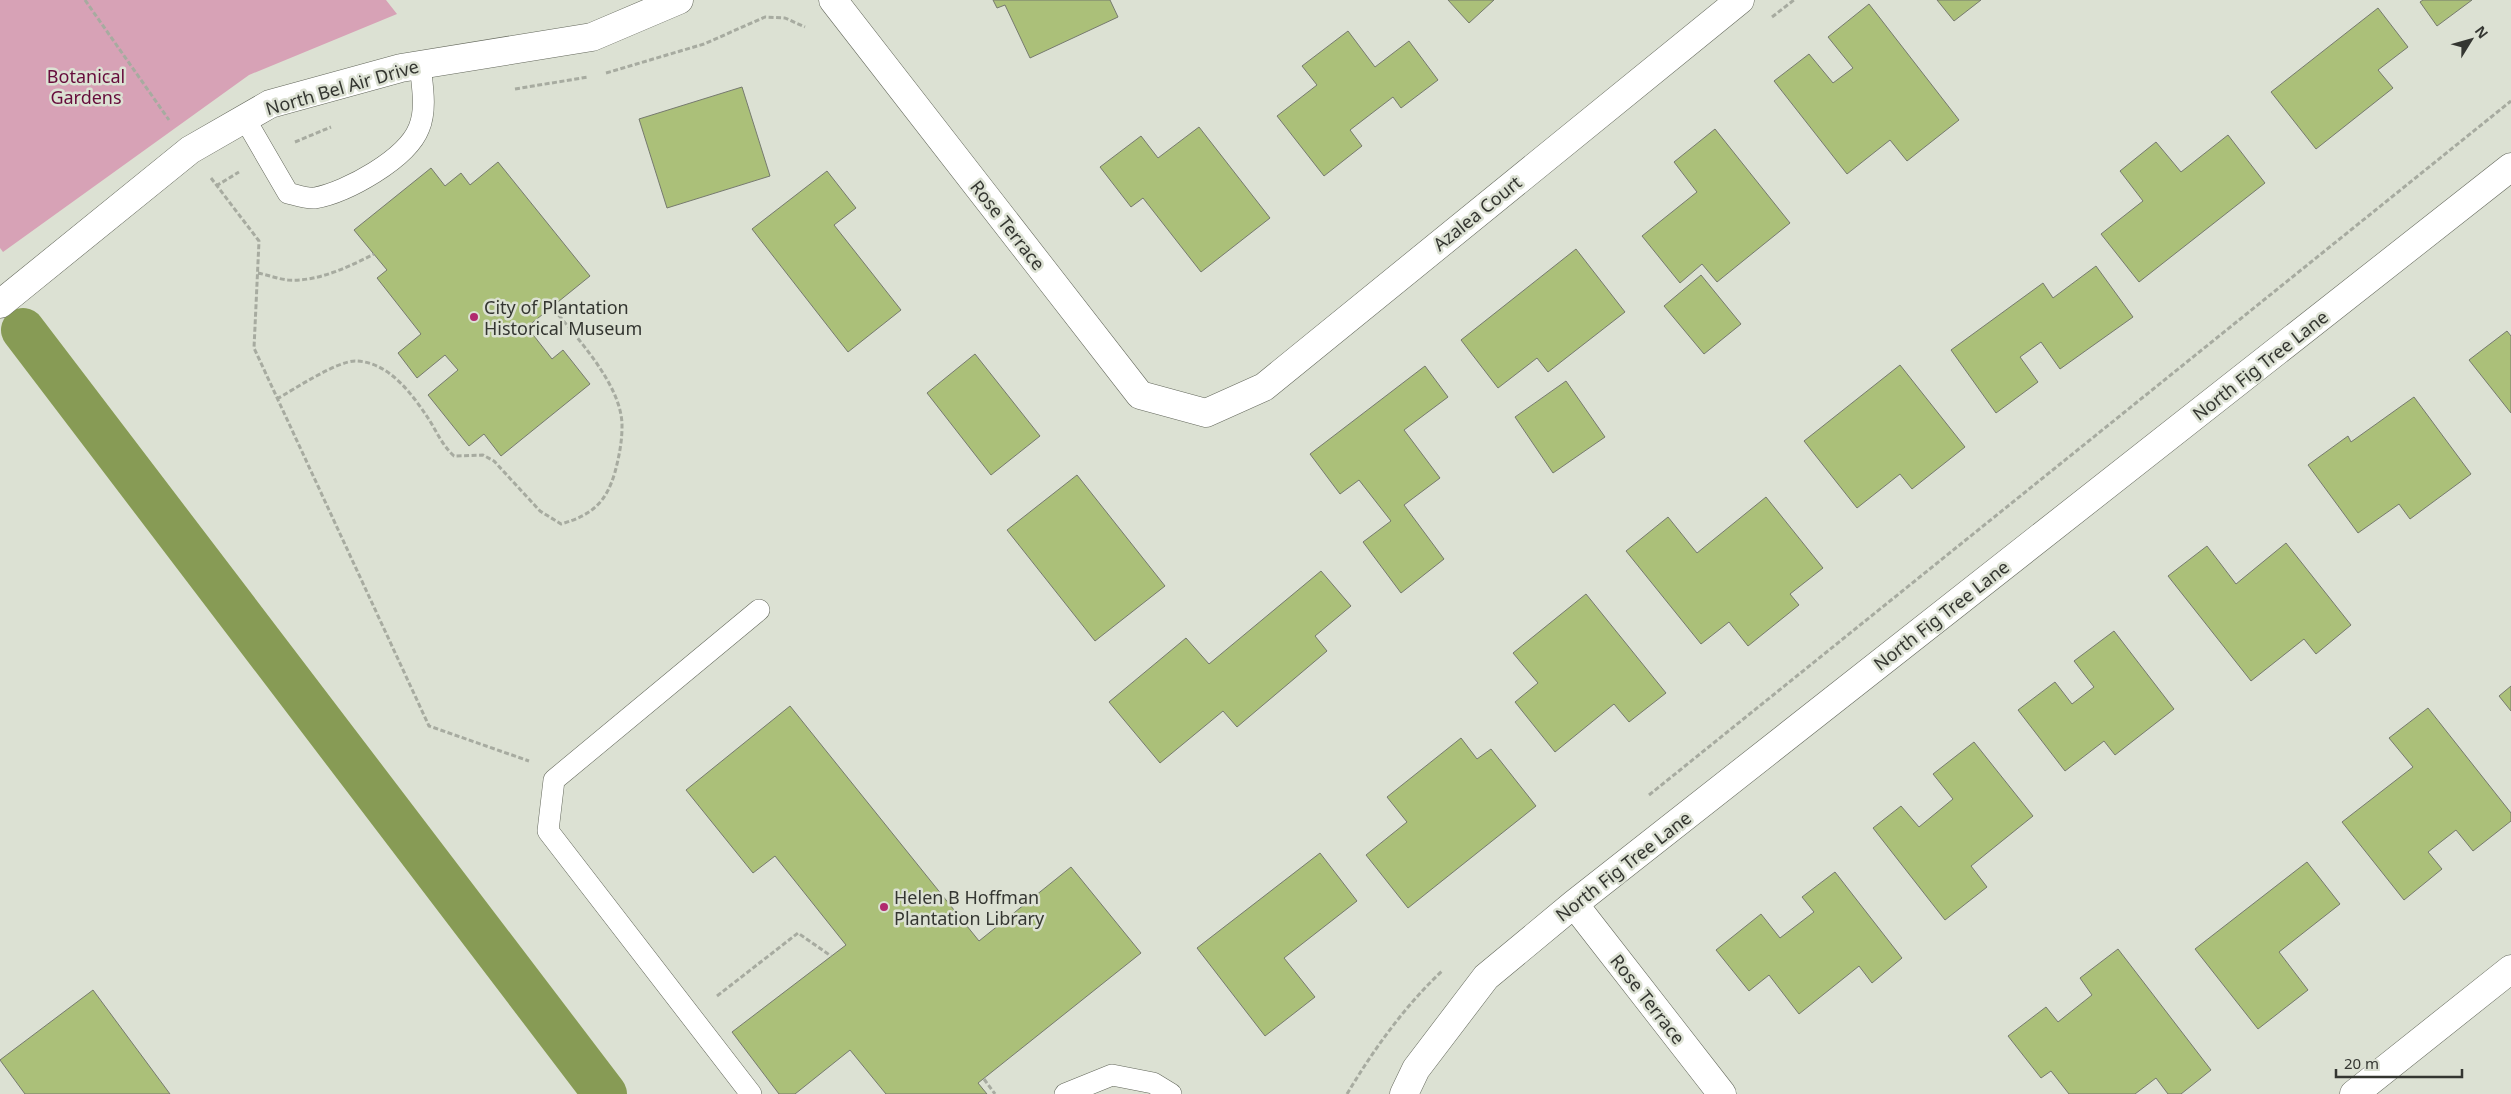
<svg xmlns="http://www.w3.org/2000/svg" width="2511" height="1094" font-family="'Noto Sans',sans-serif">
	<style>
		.green { fill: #d7a2b6 }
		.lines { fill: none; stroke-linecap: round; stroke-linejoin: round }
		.canal { stroke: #879b55; stroke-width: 44 }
		.building { fill: #abc079; stroke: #767a6e }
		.lane-casing { stroke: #63675b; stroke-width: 22 }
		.street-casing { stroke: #63675b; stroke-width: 29 }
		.path { stroke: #a7aba0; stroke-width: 3; stroke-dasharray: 5 2.5; stroke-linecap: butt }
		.lane { stroke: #fff; stroke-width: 21 }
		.street { stroke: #fff; stroke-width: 28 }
		.poi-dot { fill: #b12a6e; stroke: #dce1d3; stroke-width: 2 }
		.labels { text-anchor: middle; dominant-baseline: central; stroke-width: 5; stroke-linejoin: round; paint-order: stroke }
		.park-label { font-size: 18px; fill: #660c3b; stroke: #dce1d3 }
		.street-label { font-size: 18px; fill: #343631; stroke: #dce1d3 }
		.poi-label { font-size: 18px; fill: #343631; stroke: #dce1d3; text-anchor: start }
	</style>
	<rect width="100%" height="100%" fill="#dce1d3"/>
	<path class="green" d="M 0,0 L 386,0 L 397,14 L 249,75 L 3,252 L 0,248 Z"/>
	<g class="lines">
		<path class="canal" d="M 23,330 L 605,1094"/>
	</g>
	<path class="building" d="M 993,0 L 1110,0 L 1118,17 L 1030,58 L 1005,5 L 997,8 Z
		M 1448,0 L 1494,0 L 1469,23 Z
		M 1937,0 L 1981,0 L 1954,21 Z
		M 2423,0 L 2472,0 L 2437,26 L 2420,2 Z
		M 1869,4 L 1959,120 L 1907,161 L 1890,140 L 1847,174 L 1774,81 L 1809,54 L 1833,83 L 1853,68 L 1828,37 Z
		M 2378,8 L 2408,47 L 2378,70 L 2393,88 L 2316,149 L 2271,92 Z
		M 1348,31 L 1375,67 L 1409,41 L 1438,80 L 1401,108 L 1393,97 L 1350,130 L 1362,146 L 1324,176 L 1277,116 L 1317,85 L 1302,66 Z
		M 742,87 L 770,176 L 667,208 L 639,119 Z
		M 1199,127 L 1270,218 L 1201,272 L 1143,198 L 1131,207 L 1100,167 L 1141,136 L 1158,158 Z
		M 1715,129 L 1790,223 L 1717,282 L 1702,264 L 1680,283 L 1642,236 L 1697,192 L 1674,162 Z
		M 2228,135 L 2265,183 L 2139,282 L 2101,234 L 2143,201 L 2120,171 L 2156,142 L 2181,172 Z
		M 498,162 L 590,276 L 527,327 L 552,359 L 563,350 L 590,384 L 501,456 L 484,434 L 469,446 L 428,395 L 458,370 L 445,355 L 417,378 L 398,353 L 421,334 L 377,278 L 387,270 L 354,230 L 431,168 L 445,186 L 461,173 L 470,185 Z
		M 827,171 L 856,208 L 834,225 L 901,310 L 848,352 L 752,229 Z
		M 1576,249 L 1625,312 L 1548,372 L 1537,358 L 1498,388 L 1461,340 Z
		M 2096,266 L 2133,317 L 2060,369 L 2041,342 L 2020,357 L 2038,382 L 1996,413 L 1951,350 L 2043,283 L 2053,298 Z
		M 1701,275 L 1741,324 L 1704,354 L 1664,306 Z
		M 2507,331 L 2511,336 L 2511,413 L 2469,360 Z
		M 975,354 L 1040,436 L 991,475 L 927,393 Z
		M 1900,365 L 1965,447 L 1912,489 L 1900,474 L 1857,508 L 1804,441 Z
		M 1425,366 L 1448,397 L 1404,430 L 1440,478 L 1404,505 L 1444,559 L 1401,593 L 1363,542 L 1391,521 L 1359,480 L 1340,494 L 1310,454 Z
		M 1566,381 L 1605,437 L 1553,473 L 1515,417 Z
		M 2414,397 L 2471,474 L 2410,519 L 2399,504 L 2358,533 L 2308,465 L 2348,436 L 2351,442 Z
		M 1077,475 L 1165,586 L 1095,641 L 1007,530 Z
		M 1766,497 L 1823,568 L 1790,594 L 1799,605 L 1748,646 L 1729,622 L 1701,644 L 1626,551 L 1668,517 L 1697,553 Z
		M 2286,543 L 2351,625 L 2316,654 L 2304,639 L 2251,681 L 2168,576 L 2207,546 L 2236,584 Z
		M 1321,571 L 1351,606 L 1315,636 L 1327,651 L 1237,727 L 1223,711 L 1160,763 L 1109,702 L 1186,638 L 1209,664 Z
		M 1586,594 L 1666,693 L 1629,722 L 1614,704 L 1555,752 L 1515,702 L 1538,683 L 1513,653 Z
		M 2114,631 L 2174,709 L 2115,755 L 2104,741 L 2065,771 L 2018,710 L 2055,682 L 2072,704 L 2094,687 L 2074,661 Z
		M 2511,686 L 2511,711 L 2499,696 Z
		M 790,706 L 979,941 L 1071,867 L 1141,953 L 978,1083 L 987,1094 L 886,1094 L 850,1050 L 795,1094 L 779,1094 L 732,1032 L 846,945 L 775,856 L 753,873 L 686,790 Z
		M 2428,708 L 2511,813 L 2511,821 L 2473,851 L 2456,830 L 2428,852 L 2442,869 L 2404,900 L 2342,822 L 2413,767 L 2389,738 Z
		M 1461,738 L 1477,759 L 1491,749 L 1536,806 L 1408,908 L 1366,855 L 1407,822 L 1387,797 Z
		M 1974,742 L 2033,816 L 1971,866 L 1987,887 L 1945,920 L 1873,828 L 1901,806 L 1919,827 L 1953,799 L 1933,774 Z
		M 1320,853 L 1357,901 L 1284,958 L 1315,997 L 1265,1036 L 1197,948 Z
		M 2307,862 L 2340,904 L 2279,952 L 2308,990 L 2258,1029 L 2195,949 Z
		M 1835,872 L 1902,958 L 1872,983 L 1859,966 L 1799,1014 L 1769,975 L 1749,991 L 1716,950 L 1761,914 L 1780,938 L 1814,912 L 1802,897 Z
		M 2118,949 L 2211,1070 L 2181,1094 L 2168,1094 L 2156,1078 L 2135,1094 L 2069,1094 L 2051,1071 L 2041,1078 L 2008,1036 L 2046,1007 L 2058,1022 L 2092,995 L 2080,978 Z
		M 93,990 L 170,1094 L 25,1094 L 0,1060 Z"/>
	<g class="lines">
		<defs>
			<path id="lane" d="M 245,119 L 288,193 C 296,195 307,199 315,198 C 347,192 407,159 419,128 C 427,109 422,84 420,64
				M 751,1094 L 548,831 L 554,780 L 759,610
				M 1065,1094 L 1112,1075 L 1153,1083 L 1171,1094"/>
			<path id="street" d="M 833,0 L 1140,395 L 1206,413 L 1264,387 L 1740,0
				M 0,304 L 190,150 L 270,104 L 401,68 L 592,37 L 679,0
				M 1574,904 L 1722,1094
				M 1404,1094 L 1416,1069 L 1486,977 L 1574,904 L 2511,167
				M 2354,1094 L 2511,969"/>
		</defs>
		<use href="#lane" class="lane-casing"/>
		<use href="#street" class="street-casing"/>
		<path class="path" d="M 85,0 L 169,120
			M 1772,17 L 1794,0
			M 606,73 L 704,44 L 765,17 L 785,18 L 805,27
			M 515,89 L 588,77
			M 295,142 L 331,127
			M 211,178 L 259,241 L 254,348 L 429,726 L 529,761
			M 216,186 L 239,172
			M 258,273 C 268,275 278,279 288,280 C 317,282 349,267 374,254
			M 277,399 C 294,389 339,360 356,361 C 389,362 412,394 428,418 C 437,432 442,445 454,456 L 483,455 L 494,461 L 540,511 L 561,524 C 592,515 606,503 615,472 C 619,457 622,442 622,427 C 623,386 576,337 552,307
			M 1649,795 L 2511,101
			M 717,996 L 798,933 L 831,956
			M 984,1079 L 995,1094
			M 1347,1094 C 1374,1049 1404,1007 1442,971"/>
		<use href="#lane" class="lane"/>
		<use href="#street" class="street"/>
	</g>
	<g class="poi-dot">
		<circle cx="474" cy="317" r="5"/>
		<circle cx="884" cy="907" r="5"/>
	</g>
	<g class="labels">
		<g class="park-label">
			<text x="86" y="76">Botanical<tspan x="86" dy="21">Gardens</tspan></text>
		</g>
		<g class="street-label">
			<text transform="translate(342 87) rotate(-16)">North Bel Air Drive</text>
			<text transform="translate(1477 213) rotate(-39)">Azalea Court</text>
			<text transform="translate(1008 225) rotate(52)">Rose Terrace</text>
			<text transform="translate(2260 365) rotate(-38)">North Fig Tree Lane</text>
			<text transform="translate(1941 615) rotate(-38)">North Fig Tree Lane</text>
			<text transform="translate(1623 866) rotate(-38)">North Fig Tree Lane</text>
			<text transform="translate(1648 999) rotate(52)">Rose Terrace</text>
		</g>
		<g class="poi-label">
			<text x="484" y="307">City of Plantation<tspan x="484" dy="21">Historical Museum</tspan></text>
			<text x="894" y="897">Helen B Hoffman<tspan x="894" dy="21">Plantation Library</tspan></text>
		</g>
	</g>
	<g transform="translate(2471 40) rotate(53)" stroke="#dce1d3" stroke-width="4" paint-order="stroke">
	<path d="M0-4L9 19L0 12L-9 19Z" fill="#343631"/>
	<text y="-8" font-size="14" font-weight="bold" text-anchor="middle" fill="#343631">N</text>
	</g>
	<path d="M2336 1069v8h126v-8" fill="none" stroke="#343631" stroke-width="2.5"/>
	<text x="2344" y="1069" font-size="15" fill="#343631" stroke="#dce1d3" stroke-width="4" paint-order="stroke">20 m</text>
</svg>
